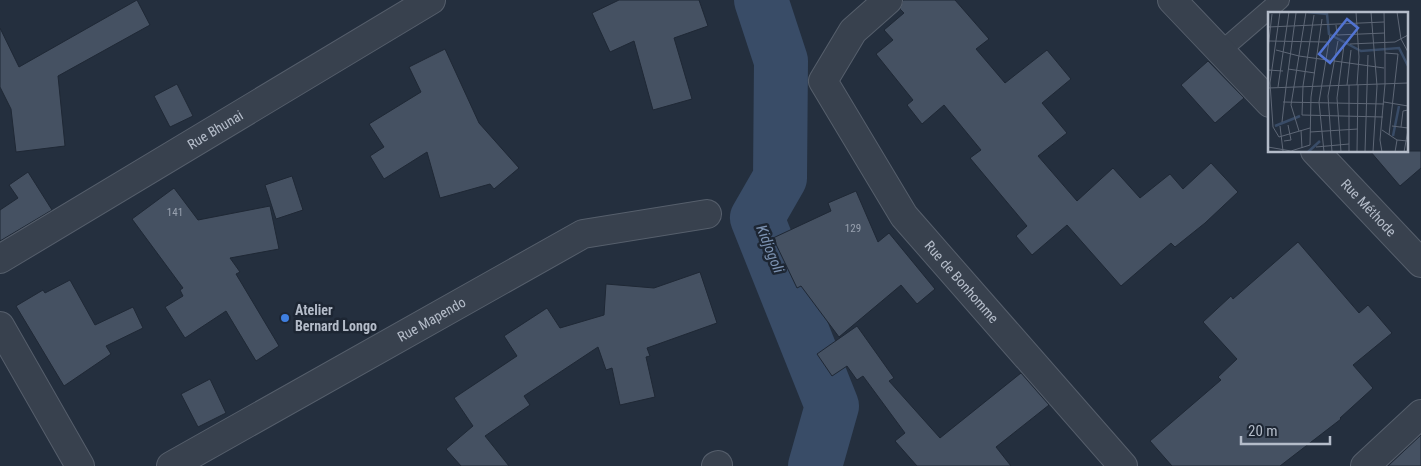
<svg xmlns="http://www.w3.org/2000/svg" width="1421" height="466" font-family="'Roboto Condensed',sans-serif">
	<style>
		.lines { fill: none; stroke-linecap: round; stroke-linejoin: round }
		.river { stroke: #394c67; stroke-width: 54 }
		.building { fill: #455162; stroke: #1f2835 }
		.lane-casing { stroke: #565f6c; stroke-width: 20 }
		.street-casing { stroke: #565f6c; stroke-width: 30 }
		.lane { stroke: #38414e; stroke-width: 18 }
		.street { stroke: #38414e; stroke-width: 28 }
		.shop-dot { fill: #3f7fe0; stroke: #1d2633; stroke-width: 2 }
		.labels { text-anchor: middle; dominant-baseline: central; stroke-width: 5; stroke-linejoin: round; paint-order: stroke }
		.number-label { font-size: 11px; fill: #98a1af }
		.street-label { font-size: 14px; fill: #b4bcc9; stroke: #1d2633 }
		.poi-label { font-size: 14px; font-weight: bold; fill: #b4bcc9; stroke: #1d2633; text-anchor: start }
		.water-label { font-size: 15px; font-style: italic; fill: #7c92b1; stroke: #1d2633 }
		.inset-river { fill: none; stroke: #394c67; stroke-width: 2.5 }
		.inset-road { fill: none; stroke: #5e6776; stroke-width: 1 }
		.view { fill: #5274d3; fill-opacity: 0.15; stroke: #5274d3; stroke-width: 2.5 }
		.inset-edge { fill: none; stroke: #b4bcc9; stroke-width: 2.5 }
	</style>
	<rect width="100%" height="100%" fill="#242f3e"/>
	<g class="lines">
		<path class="river" d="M 761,0 L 781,61 L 780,178 L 757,218 L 832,406 L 815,466"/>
	</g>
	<path class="building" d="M 137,0 L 150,25 L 58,76 L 65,146 L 16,152 L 11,109 L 0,87 L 0,28 L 19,67 Z
		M 619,0 L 699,0 L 708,26 L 674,38 L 692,99 L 653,110 L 634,41 L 610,52 L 592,13 Z
		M 903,0 L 955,0 L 989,39 L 976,49 L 1005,83 L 1047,50 L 1071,79 L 1042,103 L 1067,133 L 1038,156 L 1077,201 L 1113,168 L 1140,198 L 1170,174 L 1183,189 L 1211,163 L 1238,192 L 1205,223 L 1175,247 L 1171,243 L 1121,286 L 1067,225 L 1032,255 L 1016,236 L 1027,226 L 970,158 L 981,150 L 944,105 L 922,124 L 907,105 L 913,100 L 876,54 L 893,40 L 884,30 L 904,13 L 900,9 Z
		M 445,49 L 479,123 L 519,168 L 494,189 L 490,184 L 440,198 L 427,152 L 384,179 L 370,156 L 384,147 L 369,124 L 421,92 L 409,67 Z
		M 1208,61 L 1244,98 L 1215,123 L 1181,85 Z
		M 177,84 L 193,116 L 170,127 L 154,96 Z
		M 1370,151 L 1421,151 L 1421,168 L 1400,186 Z
		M 28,172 L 52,210 L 0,241 L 0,210 L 18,198 L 9,185 Z
		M 292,176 L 303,210 L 276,219 L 265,185 Z
		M 174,188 L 198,220 L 270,206 L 279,249 L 230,258 L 240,272 L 236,274 L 279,346 L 256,361 L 226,311 L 185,338 L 165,307 L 183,296 L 180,290 L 183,288 L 132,219 Z
		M 856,191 L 878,242 L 889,233 L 935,289 L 917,304 L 901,285 L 839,337 L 801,286 L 797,288 L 773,238 L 831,211 L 828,203 Z
		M 1298,242 L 1359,313 L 1368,305 L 1392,333 L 1353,365 L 1373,388 L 1340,418 L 1341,419 L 1280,466 L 1172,466 L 1150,441 L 1221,380 L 1218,377 L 1237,359 L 1203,322 L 1231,296 L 1233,299 Z
		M 700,272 L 717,323 L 647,348 L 650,356 L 646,357 L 655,397 L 620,405 L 612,368 L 606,370 L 598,347 L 524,396 L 530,405 L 485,436 L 509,466 L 461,466 L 446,449 L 473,426 L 454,398 L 517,356 L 504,336 L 547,308 L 560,328 L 604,315 L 606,284 L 654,288 Z
		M 70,280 L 95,325 L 133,307 L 143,328 L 106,346 L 111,354 L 64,386 L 16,306 L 43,290 L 45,293 Z
		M 857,326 L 894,378 L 889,381 L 940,438 L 1021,373 L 1049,405 L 996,447 L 1011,466 L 917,466 L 895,441 L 905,433 L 863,376 L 857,380 L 847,366 L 832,376 L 817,354 Z
		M 210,379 L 226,413 L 198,427 L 181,394 Z
		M 1421,435 L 1421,466 L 1388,466 Z"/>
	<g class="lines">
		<defs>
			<path id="lane" d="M 1221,51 L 1280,0"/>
			<g id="street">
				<path id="s1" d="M 888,0 L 853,31 L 823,81 L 904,216 L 1123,466"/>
				<path d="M 1172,0 L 1270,103"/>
				<path id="s2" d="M 1315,151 L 1421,263"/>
				<path id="s3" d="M 0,259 L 431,0"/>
				<path d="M 0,326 L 80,466"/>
				<path id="s4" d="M 171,466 L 583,234 L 707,214"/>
				<path d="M 716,466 L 718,465"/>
				<path d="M 1365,466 L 1421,414"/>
			</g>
		</defs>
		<use href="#lane" class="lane-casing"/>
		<use href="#street" class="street-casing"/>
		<use href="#lane" class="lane"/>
		<use href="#street" class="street"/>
	</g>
	<circle class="shop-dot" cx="285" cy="318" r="5"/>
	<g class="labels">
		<g class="number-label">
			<text x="175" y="212">141</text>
			<text x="853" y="228">129</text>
		</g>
		<g class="street-label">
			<text stroke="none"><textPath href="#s3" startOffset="251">Rue Bhunai</textPath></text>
			<text stroke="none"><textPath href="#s2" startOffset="78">Rue Méthode</textPath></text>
			<text stroke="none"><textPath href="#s1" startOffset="350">Rue de Bonhomme</textPath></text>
			<text stroke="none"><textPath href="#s4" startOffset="299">Rue Mapendo</textPath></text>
		</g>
		<g class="poi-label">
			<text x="295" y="310">Atelier<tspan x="295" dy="16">Bernard Longo</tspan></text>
		</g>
		<g class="water-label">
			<text transform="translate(770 249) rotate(68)">Kidjogoli</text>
		</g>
	</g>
	<g transform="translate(1268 12)">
		<rect width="140" height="140" fill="#242f3e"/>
		<path class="inset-river" d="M 40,0 L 59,2 L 61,22 L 93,39 L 131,36 L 140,54M 7,114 L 32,104M 125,124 L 131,94M 40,140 L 52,129"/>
		<path class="inset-road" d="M 12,0 L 2,71 L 5,115 L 11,125 L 42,116M 88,0 L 91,45 L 89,73M 103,0 L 109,74 L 105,140M 116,0 L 117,41M 129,0 L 133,27 L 140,40M 46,3 L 35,74 L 34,103 L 115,105M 68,13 L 69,23 L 117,21M 0,15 L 116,10M 0,29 L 59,30M 82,32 L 127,30 L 140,23M 0,37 L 4,2M 8,38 L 31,44 L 116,56M 20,57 L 47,61M 0,58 L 15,59M 117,72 L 117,41 L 130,42 L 121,123M 79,73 L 83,38M 81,73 L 81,140M 10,75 L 21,0M 18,75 L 28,1M 0,76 L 140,71M 15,90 L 116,92M 116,90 L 140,94M 14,110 L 18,75M 12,114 L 15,139M 124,114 L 140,116M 133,115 L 135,99 L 140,98M 33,118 L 34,136M 114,118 L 129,128M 31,119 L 23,93 L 38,0M 42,120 L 90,117M 16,129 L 23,128 L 20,113M 0,135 L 23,139 L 42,133 L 43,85 L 54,7M 48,135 L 81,132M 56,140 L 51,90 L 62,23M 64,140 L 60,84 L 70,29M 73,140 L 69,86 L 76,33M 89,140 L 90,73M 97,140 L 100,43M 114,140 L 112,128 L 117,72M 127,140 L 129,128 L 140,129M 136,140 L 140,118"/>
		<path class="view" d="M 79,7 L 90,16 L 62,51 L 51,42 Z"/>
		<rect width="140" height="140" class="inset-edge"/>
	</g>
	<path d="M1241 436v8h89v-8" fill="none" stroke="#b4bcc9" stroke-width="2.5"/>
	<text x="1248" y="436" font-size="15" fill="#b4bcc9" stroke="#1d2633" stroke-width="4" paint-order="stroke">20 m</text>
</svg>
